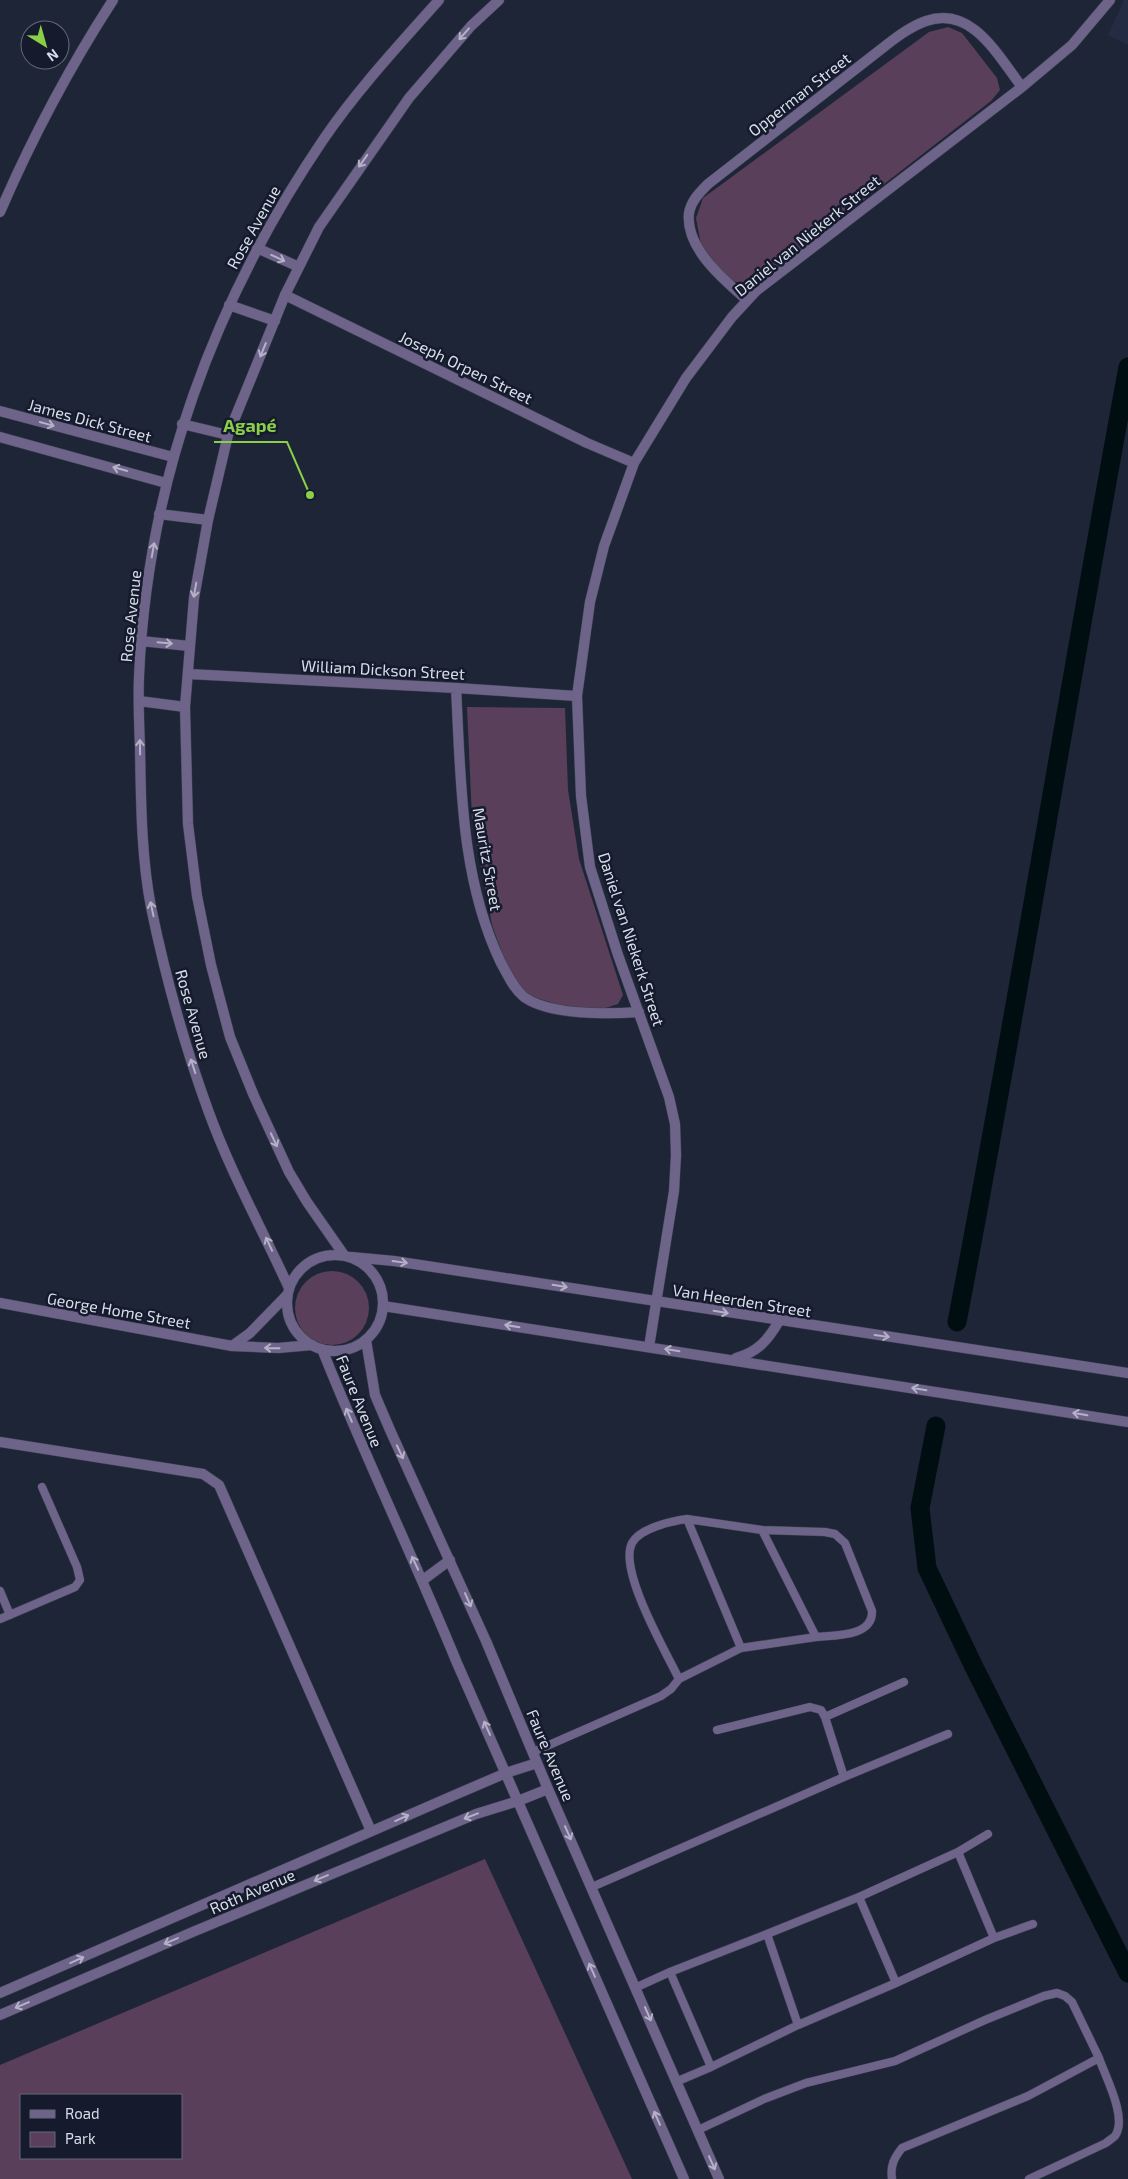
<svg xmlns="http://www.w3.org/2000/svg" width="1128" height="2179" font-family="'Exo 2',sans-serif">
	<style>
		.built { fill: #242c44 }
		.green { fill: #5a3f5b; fill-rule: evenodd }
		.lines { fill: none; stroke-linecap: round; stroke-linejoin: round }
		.canal { stroke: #000e12; stroke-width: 19 }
		.service-casing { stroke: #3c4253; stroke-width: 9 }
		.minor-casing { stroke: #3c4253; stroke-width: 11 }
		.tertiary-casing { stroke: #3c4253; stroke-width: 11 }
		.service { stroke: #6e6388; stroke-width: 8 }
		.minor { stroke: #6e6388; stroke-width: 10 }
		.tertiary { stroke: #6e6388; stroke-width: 10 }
		.oneway { stroke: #b3b2c7 }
		.labels { text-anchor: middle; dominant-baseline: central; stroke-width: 5; stroke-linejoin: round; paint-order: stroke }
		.street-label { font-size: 16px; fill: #d8dde9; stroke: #151b2d }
		.leader { fill: none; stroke: #8bce47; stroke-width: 2 }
		.callout-dot { fill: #8bce47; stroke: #151b2d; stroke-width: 2 }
		.callout-label { font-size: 18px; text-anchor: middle; font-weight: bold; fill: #8bce47; stroke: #151b2d; stroke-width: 5; stroke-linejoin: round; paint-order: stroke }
	</style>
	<rect width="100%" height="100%" fill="#1e2537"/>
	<path class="built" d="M 1124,0 L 1128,0 L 1128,45 L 1108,35 Z"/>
	<path class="green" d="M 948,27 L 962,33 L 997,78 L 1000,90 L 991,101 L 754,285 L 743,284 L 727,279 L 702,250 L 696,218 L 703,198 L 929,32 Z
		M 467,707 L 565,708 L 568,790 L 579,859 L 623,995 L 618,1004 L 602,1009 L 572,1009 L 527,995 L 512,981 L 492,925 L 472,818 Z
		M295 1308a37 37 0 1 1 74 0a37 37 0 1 1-74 0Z
		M 485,1859 L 632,2179 L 0,2179 L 0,2065 ZM 181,2095 L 181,2158 L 21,2158 L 21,2095 Z"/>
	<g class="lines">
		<path class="canal" d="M 957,1322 C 1018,1004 1069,685 1128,367
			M 936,1426 L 920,1508 L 927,1568 L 974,1667 L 1128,1973"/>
		<defs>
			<path id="service" d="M 687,1519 L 762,1530 L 816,1637 L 741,1648
				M 762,1530 L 825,1532 L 835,1534 L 845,1543 L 872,1611 C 873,1637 835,1635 816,1637
				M 0,1591 L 10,1615
				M 0,1619 L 75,1587 L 80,1580 L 77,1567 L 42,1487
				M 825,1717 L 904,1682
				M 717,1730 L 810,1707 L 821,1710 L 825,1717 L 844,1777
				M 533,1752 L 661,1696 L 671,1689 L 679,1679 L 741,1648 L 687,1519 C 672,1521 640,1528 632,1543 C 618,1570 666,1652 679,1679
				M 958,1852 L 988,1834
				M 592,1887 L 844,1777 L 948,1734
				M 859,1897 L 958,1852 L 994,1938 L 896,1983
				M 767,1934 L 859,1897 L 896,1983 L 798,2025
				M 994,1938 L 1033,1924
				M 637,1987 L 670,1972 L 767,1934 L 798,2025 L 711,2067 L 670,1972
				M 678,2081 L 711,2067
				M 698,2130 L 764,2099 L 806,2083 L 895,2061 L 985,2020 L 1044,1996 L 1057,1993 L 1065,1996 L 1072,2002 L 1099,2058 L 1028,2096 L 902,2148 C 894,2158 890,2166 892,2179
				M 1029,2179 L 1106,2143 C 1108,2141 1113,2138 1115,2136 C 1128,2118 1105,2076 1099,2058"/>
			<path id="minor" d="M 0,212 C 32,138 69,68 113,0
				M 285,295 L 587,443 L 634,463
				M 747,300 C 724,280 685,248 689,213 C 691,201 700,192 708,184 L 880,50 C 894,39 909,27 926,21 C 972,5 998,56 1022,87
				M 0,411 L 173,457
				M 0,437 L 166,483
				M 188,674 L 456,688 L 577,696
				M 456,688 C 461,780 460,878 501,963 C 508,975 513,988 524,997 C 551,1016 608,1014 639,1012
				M 351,1257 L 394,1261 L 1128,1373
				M 0,1303 L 232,1346 L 278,1348 L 312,1345
				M 383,1306 L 1128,1422
				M 232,1346 L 250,1333 L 287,1295
				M 649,1347 L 674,1191 L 676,1155 L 675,1124 L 669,1097 L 618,955 L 590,867 L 581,796 L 577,696 L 590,602 L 604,546 L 634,463 L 686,378 L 732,317 L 756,291 L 1022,87 L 1072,45 L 1110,0
				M 736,1358 C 758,1352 768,1340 779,1321
				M 0,1442 L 203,1474 L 219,1485 L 371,1831"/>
			<path id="tertiary" d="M 257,248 L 299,267
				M 229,305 L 275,321
				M 182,424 L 228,435
				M 159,514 L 208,520
				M 141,641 L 189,646
				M 139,701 L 185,707
				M287 1303a48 48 0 1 1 96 0a48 48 0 1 1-96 0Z
				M 344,1255 L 307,1202 L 289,1172 L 254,1096 L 230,1037 L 211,965 L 197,896 L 188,824 L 185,707 L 194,598 L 208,520 L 228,435 L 285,295 L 319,227 L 409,98 L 471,26 L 499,0
				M 289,1288 C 262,1229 230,1171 208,1110 C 184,1044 165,975 151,907 C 141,855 141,800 140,747 C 139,723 138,700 139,677 C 147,482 214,301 323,140 C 357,90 399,45 439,0
				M 366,1340 L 375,1395 L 390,1430 L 486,1641 L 548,1789 L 719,2179
				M 322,1349 C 364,1455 414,1558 457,1663 L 684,2179
				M 423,1580 L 450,1560
				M 0,1993 L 457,1794 L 506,1773 L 537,1763
				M 0,2015 L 195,1931 L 476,1814 L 518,1801 L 548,1789"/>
		</defs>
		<use href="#service" class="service-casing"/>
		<use href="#minor" class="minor-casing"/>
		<use href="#tertiary" class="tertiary-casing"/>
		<use href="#service" class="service"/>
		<use href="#minor" class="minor"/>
		<use href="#tertiary" class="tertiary"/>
	</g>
	<defs><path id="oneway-shaft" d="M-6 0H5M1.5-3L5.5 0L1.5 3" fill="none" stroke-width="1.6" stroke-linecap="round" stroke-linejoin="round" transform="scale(1.25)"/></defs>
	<g class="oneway">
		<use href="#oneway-shaft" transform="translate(464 34) rotate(131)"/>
		<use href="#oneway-shaft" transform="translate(363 161) rotate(125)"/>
		<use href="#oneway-shaft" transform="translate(278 258) rotate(25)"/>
		<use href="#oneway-shaft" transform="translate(263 350) rotate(112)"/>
		<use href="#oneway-shaft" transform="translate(47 424) rotate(15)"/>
		<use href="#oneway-shaft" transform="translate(120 469) rotate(-164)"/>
		<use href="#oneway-shaft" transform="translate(153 550) rotate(-80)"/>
		<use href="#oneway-shaft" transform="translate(195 590) rotate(100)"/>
		<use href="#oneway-shaft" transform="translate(165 643) rotate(5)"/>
		<use href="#oneway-shaft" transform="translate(140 747) rotate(-91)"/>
		<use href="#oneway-shaft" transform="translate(152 909) rotate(-102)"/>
		<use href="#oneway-shaft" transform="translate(193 1066) rotate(-108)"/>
		<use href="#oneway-shaft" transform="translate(274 1140) rotate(65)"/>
		<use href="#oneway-shaft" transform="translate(269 1244) rotate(-115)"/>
		<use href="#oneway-shaft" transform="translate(400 1262) rotate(8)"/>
		<use href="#oneway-shaft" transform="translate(560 1286) rotate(9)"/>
		<use href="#oneway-shaft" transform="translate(721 1312) rotate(9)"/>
		<use href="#oneway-shaft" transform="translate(512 1326) rotate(-171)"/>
		<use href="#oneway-shaft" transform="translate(882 1336) rotate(8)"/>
		<use href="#oneway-shaft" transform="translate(272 1348) rotate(-179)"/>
		<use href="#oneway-shaft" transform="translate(672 1350) rotate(-171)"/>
		<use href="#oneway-shaft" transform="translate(919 1389) rotate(-171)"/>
		<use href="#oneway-shaft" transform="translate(1080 1414) rotate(-171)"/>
		<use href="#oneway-shaft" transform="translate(349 1415) rotate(-113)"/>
		<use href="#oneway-shaft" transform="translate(400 1452) rotate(65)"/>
		<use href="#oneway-shaft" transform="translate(415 1563) rotate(-115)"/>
		<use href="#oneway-shaft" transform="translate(468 1600) rotate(66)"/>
		<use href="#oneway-shaft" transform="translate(487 1728) rotate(-114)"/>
		<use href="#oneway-shaft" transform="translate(471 1816) rotate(159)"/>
		<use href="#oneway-shaft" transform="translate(402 1818) rotate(-24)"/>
		<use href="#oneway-shaft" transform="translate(568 1833) rotate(66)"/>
		<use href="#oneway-shaft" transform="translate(321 1878) rotate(157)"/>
		<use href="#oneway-shaft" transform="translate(171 1941) rotate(157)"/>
		<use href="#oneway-shaft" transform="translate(77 1960) rotate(-24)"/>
		<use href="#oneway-shaft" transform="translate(592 1970) rotate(-114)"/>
		<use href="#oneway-shaft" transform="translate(22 2005) rotate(157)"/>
		<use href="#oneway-shaft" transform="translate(648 2014) rotate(66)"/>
		<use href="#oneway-shaft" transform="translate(657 2118) rotate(-114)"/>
		<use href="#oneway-shaft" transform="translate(712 2163) rotate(66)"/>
	</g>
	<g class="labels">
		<g class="street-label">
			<text transform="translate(799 94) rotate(-38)">Opperman Street</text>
			<text transform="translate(253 227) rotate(-61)">Rose Avenue</text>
			<text transform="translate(807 235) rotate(-39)">Daniel van Niekerk Street</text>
			<text transform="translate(466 367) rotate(26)">Joseph Orpen Street</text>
			<text transform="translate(90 420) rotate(15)">James Dick Street</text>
			<text transform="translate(130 616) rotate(-84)">Rose Avenue</text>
			<text transform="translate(383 669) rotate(3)">William Dickson Street</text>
			<text transform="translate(488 859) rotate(80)">Mauritz Street</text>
			<text transform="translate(632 939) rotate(72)">Daniel van Niekerk Street</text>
			<text transform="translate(194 1014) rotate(74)">Rose Avenue</text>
			<text transform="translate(742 1300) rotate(9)">Van Heerden Street</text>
			<text transform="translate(119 1310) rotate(10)">George Home Street</text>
			<text transform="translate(360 1401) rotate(68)">Faure Avenue</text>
			<text transform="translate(551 1755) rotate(67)">Faure Avenue</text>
			<text transform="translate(252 1891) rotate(-23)">Roth Avenue</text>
		</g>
	</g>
	<path class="leader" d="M310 495L287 442H214"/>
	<circle class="callout-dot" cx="310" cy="495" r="5"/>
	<g class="callout-label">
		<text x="250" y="432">Agapé</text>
	</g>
	<rect x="20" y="2094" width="162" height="65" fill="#151b2d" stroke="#636978"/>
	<rect x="30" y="2110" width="25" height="8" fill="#6e6388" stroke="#636978"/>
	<text x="65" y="2119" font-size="15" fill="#d8dde9">Road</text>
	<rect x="30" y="2132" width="25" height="15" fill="#5a3f5b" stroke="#636978"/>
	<text x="65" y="2144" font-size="15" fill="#d8dde9">Park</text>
	<g transform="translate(45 45) rotate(143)"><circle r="24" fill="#151b2d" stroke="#636978"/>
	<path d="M0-4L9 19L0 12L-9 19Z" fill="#8bce47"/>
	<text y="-8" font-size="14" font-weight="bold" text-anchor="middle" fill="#d8dde9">N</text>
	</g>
</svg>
